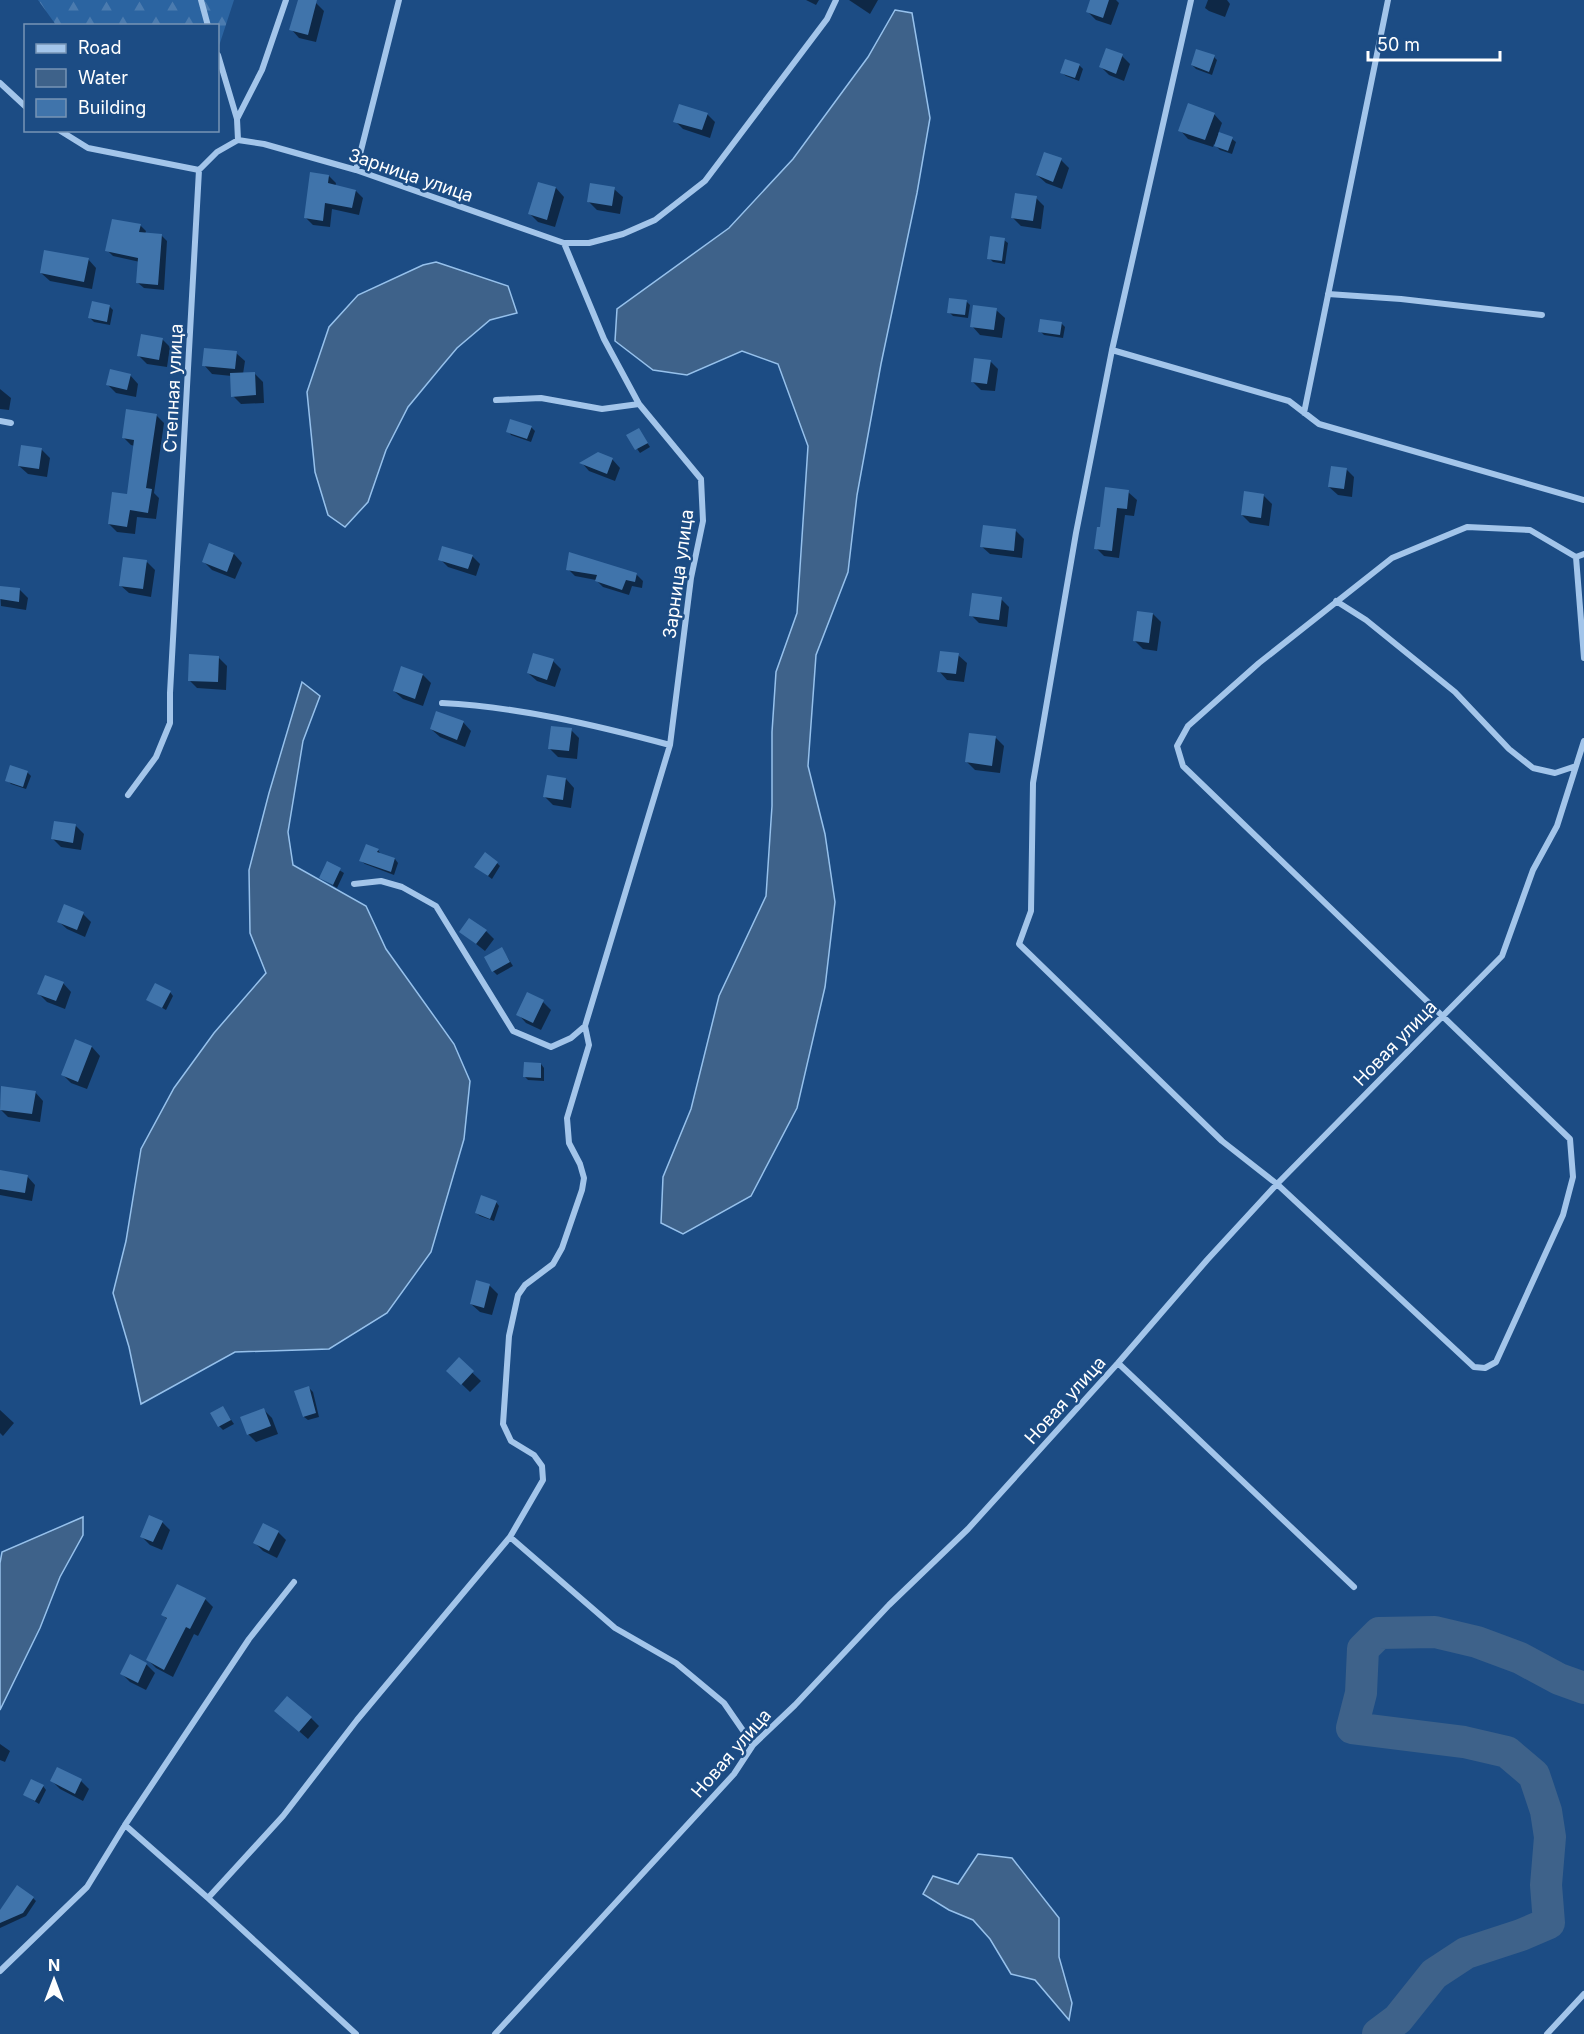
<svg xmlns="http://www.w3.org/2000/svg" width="1584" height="2034" font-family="Inter,sans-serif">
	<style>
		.forest { fill: url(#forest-firs) }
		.water { fill: #3e628a; stroke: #96c1ec; stroke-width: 1.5 }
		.shadow { fill: #0007 }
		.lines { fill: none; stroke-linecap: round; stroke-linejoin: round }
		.river { stroke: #3e628a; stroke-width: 32 }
		.building { fill: #4074ab }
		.street { stroke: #a3c5ea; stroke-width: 6 }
		.labels { text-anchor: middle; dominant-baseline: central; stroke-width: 5; stroke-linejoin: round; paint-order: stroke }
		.street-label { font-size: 18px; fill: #fff; stroke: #1c4c84 }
	</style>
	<defs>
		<pattern id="forest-firs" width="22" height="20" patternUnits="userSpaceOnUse" patternTransform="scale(1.5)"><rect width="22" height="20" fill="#2b64a1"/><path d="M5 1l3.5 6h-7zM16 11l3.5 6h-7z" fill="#4b7baf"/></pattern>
	</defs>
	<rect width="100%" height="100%" fill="#1c4c84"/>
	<path class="forest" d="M 38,0 L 234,0 L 218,49 L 218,26 L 56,25 Z"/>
	<path class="water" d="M 895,10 L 912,13 L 930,118 L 917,193 L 881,364 L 857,495 L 848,572 L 816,655 L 808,766 L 825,834 L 835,902 L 825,987 L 797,1108 L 751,1196 L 683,1234 L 661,1223 L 663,1177 L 691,1109 L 719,996 L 766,896 L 772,806 L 772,732 L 776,672 L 797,613 L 808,446 L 778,364 L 742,351 L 687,375 L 653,370 L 615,341 L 617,309 L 729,228 L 793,159 L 868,57 Z
		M 436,262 L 508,286 L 517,313 L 490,320 L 457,348 L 441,367 L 408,407 L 386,450 L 368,502 L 345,527 L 328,515 L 315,472 L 307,392 L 329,327 L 358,295 L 423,265 Z
		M 302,682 L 320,696 L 303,741 L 288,832 L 293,865 L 366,906 L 386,949 L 454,1044 L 470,1081 L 464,1139 L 431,1252 L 387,1313 L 329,1349 L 235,1352 L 141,1404 L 129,1347 L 113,1293 L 126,1241 L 141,1149 L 174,1088 L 214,1033 L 266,973 L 250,933 L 249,870 L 269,793 Z
		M 83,1517 L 83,1535 L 60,1577 L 40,1628 L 0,1710 L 0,1563 L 2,1552 Z
		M 978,1854 L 1012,1858 L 1059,1918 L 1059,1957 L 1072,2003 L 1069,2020 L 1035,1980 L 1011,1974 L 990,1939 L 973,1920 L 949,1910 L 923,1894 L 933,1876 L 958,1884 Z"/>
	<path class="shadow" d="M 299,0 L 316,3 L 324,11 L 316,42 L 299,38 L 291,29 Z
		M 806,0 L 819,0 L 816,5 Z
		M 849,0 L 878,0 L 870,14 Z
		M 1091,0 L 1116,0 L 1119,3 L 1111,25 L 1096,20 L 1087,11 Z
		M 1208,0 L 1227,0 L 1230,4 L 1225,17 L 1209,11 L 1205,8 Z
		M 1122,56 L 1130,64 L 1124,81 L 1109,75 L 1101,67 Z
		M 1214,57 L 1217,60 L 1212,75 L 1196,69 L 1192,65 Z
		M 1079,65 L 1083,69 L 1079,81 L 1066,76 L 1062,73 Z
		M 707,114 L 715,122 L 710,138 L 683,129 L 675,121 Z
		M 1214,114 L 1222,123 L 1218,134 L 1232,139 L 1236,142 L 1232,154 L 1220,150 L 1214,144 L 1213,147 L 1188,139 L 1180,130 Z
		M 1061,160 L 1069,168 L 1062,189 L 1046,183 L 1037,175 Z
		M 329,176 L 336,183 L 335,187 L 356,191 L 363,198 L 359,215 L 332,209 L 330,227 L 313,225 L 306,218 Z
		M 539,183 L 556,188 L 564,197 L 555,227 L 538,222 L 530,214 Z
		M 614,189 L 623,197 L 620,214 L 597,210 L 588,201 Z
		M 1036,198 L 1044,206 L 1041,229 L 1021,226 L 1013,218 Z
		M 140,225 L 146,231 L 145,234 L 161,235 L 167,241 L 164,290 L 144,288 L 138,283 L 140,262 L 113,256 L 107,250 Z
		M 1004,240 L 1008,243 L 1005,264 L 993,262 L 989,258 Z
		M 88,259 L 96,268 L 92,289 L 50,281 L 41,273 Z
		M 966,301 L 970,305 L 968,318 L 953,316 L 949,312 Z
		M 109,306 L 113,310 L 110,325 L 94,322 L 90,318 Z
		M 996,310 L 1005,318 L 1002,338 L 980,335 L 972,326 Z
		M 1061,323 L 1065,327 L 1063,338 L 1044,335 L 1040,331 Z
		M 162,339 L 170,347 L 167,367 L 147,364 L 139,356 Z
		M 236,353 L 245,361 L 243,374 L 255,374 L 263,382 L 264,403 L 241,404 L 233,396 L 232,376 L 212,374 L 204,365 Z
		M 990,361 L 998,369 L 995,391 L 981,390 L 972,381 Z
		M 130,375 L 138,384 L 136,397 L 116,393 L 108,385 Z
		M 0,389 L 11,398 L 9,410 L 0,409 Z
		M 156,415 L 164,423 L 154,493 L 159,498 L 156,519 L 137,517 L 135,534 L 117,532 L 109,524 L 128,496 L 135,446 L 131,445 L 124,438 Z
		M 531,427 L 535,431 L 531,442 L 511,435 L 508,431 Z
		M 639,430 L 650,447 L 640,453 L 628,436 Z
		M 41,449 L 50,458 L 47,477 L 28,474 L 19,466 Z
		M 612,459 L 620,468 L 615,481 L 589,471 L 582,463 Z
		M 1346,469 L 1354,477 L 1352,497 L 1338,495 L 1329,487 Z
		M 1128,492 L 1137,500 L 1134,516 L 1125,515 L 1119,558 L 1104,556 L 1096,548 L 1101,529 Z
		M 1263,495 L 1272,504 L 1269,526 L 1250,523 L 1242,515 Z
		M 1016,531 L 1024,539 L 1022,558 L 990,554 L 981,546 Z
		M 210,545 L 234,554 L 242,563 L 235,579 L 212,570 L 204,562 Z
		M 472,556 L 480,564 L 476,576 L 448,567 L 440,559 Z
		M 147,562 L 155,570 L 151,597 L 129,593 L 120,585 Z
		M 568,569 L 636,574 L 643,581 L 642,588 L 632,586 L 629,595 L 603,587 L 596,580 L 575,576 Z
		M 0,587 L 20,590 L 28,598 L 26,610 L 1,606 Z
		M 1001,599 L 1009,607 L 1007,627 L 979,623 L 971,615 Z
		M 1153,614 L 1161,622 L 1157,651 L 1143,649 L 1135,641 Z
		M 958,655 L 967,663 L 964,682 L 947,680 L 939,671 Z
		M 219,658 L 227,666 L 226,690 L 197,688 L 189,680 Z
		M 553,661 L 561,669 L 555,687 L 537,681 L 528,673 Z
		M 423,675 L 431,683 L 423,706 L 403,699 L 394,691 Z
		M 463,722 L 471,731 L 465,747 L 440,737 L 431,729 Z
		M 571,730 L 579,738 L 577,759 L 558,757 L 550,749 Z
		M 996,738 L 1004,746 L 1000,773 L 975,770 L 966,761 Z
		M 27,772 L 31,776 L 26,789 L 11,784 L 7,780 Z
		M 566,779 L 574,788 L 571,808 L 553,805 L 545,797 Z
		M 76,826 L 84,834 L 81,850 L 61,847 L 53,839 Z
		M 378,850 L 381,855 L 395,859 L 398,863 L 394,875 L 365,864 L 361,861 Z
		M 328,863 L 344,873 L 337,888 L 321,878 Z
		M 497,863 L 500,866 L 492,879 L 480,870 Z
		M 83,914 L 91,922 L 85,937 L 67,929 L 58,921 Z
		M 486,931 L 494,939 L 485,951 L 461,932 Z
		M 502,949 L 513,966 L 497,975 L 493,971 Z
		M 63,983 L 71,992 L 65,1009 L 47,1002 L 39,994 Z
		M 170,992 L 173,996 L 166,1010 L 148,1000 Z
		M 543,1002 L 551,1010 L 541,1030 L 526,1023 L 518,1014 Z
		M 76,1041 L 92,1047 L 100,1056 L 87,1089 L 71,1083 L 63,1075 Z
		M 541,1064 L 544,1068 L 544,1081 L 528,1080 L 524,1076 Z
		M 3,1088 L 35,1092 L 43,1101 L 40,1122 L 8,1117 L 0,1109 Z
		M 0,1172 L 27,1176 L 35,1185 L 32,1201 L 0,1195 Z
		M 496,1202 L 499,1206 L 494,1221 L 480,1216 L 476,1213 Z
		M 477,1282 L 490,1286 L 498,1294 L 492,1315 L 480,1312 L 471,1304 Z
		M 459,1360 L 481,1381 L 470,1392 L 448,1371 Z
		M 309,1388 L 313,1392 L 319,1417 L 308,1420 L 304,1417 Z
		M 223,1408 L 234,1424 L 223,1430 L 219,1426 Z
		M 0,1410 L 14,1423 L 3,1436 L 0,1433 Z
		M 264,1410 L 272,1418 L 278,1434 L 256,1442 L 248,1434 Z
		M 162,1522 L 170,1530 L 162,1550 L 150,1545 L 141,1536 Z
		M 278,1532 L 286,1540 L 277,1558 L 263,1551 L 255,1543 Z
		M 205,1599 L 213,1607 L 198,1636 L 194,1634 L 173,1677 L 156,1668 L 148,1660 L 168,1620 L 163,1615 Z
		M 130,1656 L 147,1665 L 155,1673 L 146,1690 L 130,1682 L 122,1674 Z
		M 311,1718 L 319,1726 L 308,1739 L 285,1719 Z
		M 0,1744 L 10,1751 L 5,1762 L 0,1760 Z
		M 52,1781 L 81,1781 L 89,1789 L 83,1801 L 60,1789 Z
		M 43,1786 L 46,1790 L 39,1804 L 25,1795 Z
		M 33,1898 L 36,1901 L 26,1916 L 0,1928 L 0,1913 Z"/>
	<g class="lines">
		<path class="river" d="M 1378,2034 L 1398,2019 L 1434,1974 L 1466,1953 L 1521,1935 L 1549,1923 L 1546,1885 L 1550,1837 L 1546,1811 L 1534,1775 L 1507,1752 L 1464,1742 L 1352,1728 L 1361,1693 L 1363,1649 L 1379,1633 L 1435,1632 L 1477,1642 L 1520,1658 L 1559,1679 L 1584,1688"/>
	</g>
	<path class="building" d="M 298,0 L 317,0 L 308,35 L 289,30 Z
		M 1090,0 L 1109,0 L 1103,18 L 1086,12 Z
		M 1106,48 L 1123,54 L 1116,74 L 1099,67 Z
		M 1196,49 L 1215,55 L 1209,72 L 1191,65 Z
		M 1065,59 L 1080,64 L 1075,78 L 1060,73 Z
		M 1188,103 L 1215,113 L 1205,140 L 1178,131 Z
		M 679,104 L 708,113 L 702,130 L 673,122 Z
		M 1219,132 L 1233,137 L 1228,151 L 1214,146 Z
		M 1044,152 L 1062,158 L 1053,182 L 1036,175 Z
		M 310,172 L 329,175 L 328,183 L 356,190 L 352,208 L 325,203 L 323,221 L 304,218 Z
		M 538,182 L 556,187 L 547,220 L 528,214 Z
		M 590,183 L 615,187 L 612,206 L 587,202 Z
		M 1015,193 L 1037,196 L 1033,221 L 1011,218 Z
		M 112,219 L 141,224 L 139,232 L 162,234 L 158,285 L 136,283 L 138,258 L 105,251 Z
		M 990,236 L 1005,238 L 1002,261 L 987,259 Z
		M 44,250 L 89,258 L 84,282 L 40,273 Z
		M 949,298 L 967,300 L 965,315 L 947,313 Z
		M 92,301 L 110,305 L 107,322 L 88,318 Z
		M 973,305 L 997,308 L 994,330 L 970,327 Z
		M 1040,319 L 1062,322 L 1060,335 L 1038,332 Z
		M 141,334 L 163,338 L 159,360 L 137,356 Z
		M 204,348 L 237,351 L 235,369 L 202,366 Z
		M 974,358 L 991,360 L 987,384 L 971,382 Z
		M 110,369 L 131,374 L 127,390 L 106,385 Z
		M 255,372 L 256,395 L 231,397 L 230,373 Z
		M 126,409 L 157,414 L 146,488 L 152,489 L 148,513 L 130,510 L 127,527 L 108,524 L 112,492 L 127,494 L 134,440 L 122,438 Z
		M 510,419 L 532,426 L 527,439 L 506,432 Z
		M 639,428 L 648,443 L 635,450 L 626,435 Z
		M 21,445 L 42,448 L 39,469 L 18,466 Z
		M 598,452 L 613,458 L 607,474 L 579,463 Z
		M 1331,466 L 1347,468 L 1344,489 L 1328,487 Z
		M 1105,487 L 1129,490 L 1127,509 L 1117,508 L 1112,551 L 1094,549 L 1097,527 L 1100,527 Z
		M 1244,491 L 1264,494 L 1261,518 L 1241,515 Z
		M 983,525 L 1016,529 L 1014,551 L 980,547 Z
		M 209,543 L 234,553 L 227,572 L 202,562 Z
		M 442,546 L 473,555 L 468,569 L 438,560 Z
		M 569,552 L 637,573 L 635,582 L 626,580 L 622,590 L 595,581 L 597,575 L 566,570 Z
		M 123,557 L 147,560 L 143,589 L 119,586 Z
		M 0,586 L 20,588 L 19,602 L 0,599 Z
		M 972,593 L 1002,597 L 999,620 L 969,616 Z
		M 1137,611 L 1153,613 L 1149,643 L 1133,641 Z
		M 940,651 L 959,653 L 956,674 L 937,672 Z
		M 533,653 L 554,659 L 547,680 L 527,673 Z
		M 189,654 L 219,656 L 218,682 L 188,681 Z
		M 401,666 L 423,674 L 415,699 L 393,691 Z
		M 436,711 L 464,721 L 457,740 L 430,729 Z
		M 551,726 L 572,728 L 569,751 L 548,749 Z
		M 969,733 L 996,736 L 992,766 L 965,762 Z
		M 10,765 L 28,771 L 23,787 L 5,781 Z
		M 547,775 L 566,778 L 563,800 L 543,797 Z
		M 54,821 L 76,824 L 73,843 L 51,839 Z
		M 366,844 L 379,849 L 377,852 L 395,858 L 391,872 L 359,861 Z
		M 485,852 L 498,862 L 488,876 L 474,867 Z
		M 327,861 L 341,868 L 333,885 L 319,878 Z
		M 64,904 L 84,912 L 77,930 L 57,922 Z
		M 469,918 L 487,930 L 476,944 L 459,932 Z
		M 502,947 L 510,962 L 492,972 L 484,957 Z
		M 45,975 L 64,982 L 56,1001 L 37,994 Z
		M 155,983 L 171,991 L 162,1008 L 146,1000 Z
		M 527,992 L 544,1000 L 533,1023 L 516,1015 Z
		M 75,1039 L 92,1046 L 78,1082 L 61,1075 Z
		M 524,1062 L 541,1063 L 541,1078 L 523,1077 Z
		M 1,1086 L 36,1091 L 32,1114 L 0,1110 Z
		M 0,1170 L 28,1175 L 25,1193 L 0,1189 Z
		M 481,1195 L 497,1201 L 490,1219 L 475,1213 Z
		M 476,1280 L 490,1284 L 484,1308 L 470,1304 Z
		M 459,1357 L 474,1371 L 461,1385 L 446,1371 Z
		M 309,1386 L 316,1413 L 303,1417 L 294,1391 Z
		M 223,1406 L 231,1420 L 218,1427 L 210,1413 Z
		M 264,1408 L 271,1426 L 247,1435 L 240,1417 Z
		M 149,1515 L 163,1521 L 153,1542 L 140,1537 Z
		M 263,1523 L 279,1531 L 269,1551 L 253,1543 Z
		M 177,1584 L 206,1598 L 190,1629 L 186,1627 L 164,1670 L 146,1660 L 167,1618 L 161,1615 Z
		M 130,1654 L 147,1663 L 138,1683 L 120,1674 Z
		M 287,1696 L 312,1717 L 299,1732 L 274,1711 Z
		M 57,1767 L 82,1779 L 75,1794 L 50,1781 Z
		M 31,1779 L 44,1785 L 35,1801 L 23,1795 Z
		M 17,1885 L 34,1897 L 23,1913 L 0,1923 L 0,1910 Z"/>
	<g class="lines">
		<path class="street" d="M 201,0 L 208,26
			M 1191,0 L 1112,350 L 1076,533 L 1033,783 L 1031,911 L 1019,944 L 1222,1141 L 1277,1184 L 1474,1367 L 1485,1368 L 1496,1362 L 1563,1215 L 1573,1177 L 1570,1139 L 1183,766 L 1177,746 L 1188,726 L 1259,663 L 1392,558 L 1467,527 L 1530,530 L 1576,557
			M 218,55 L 237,119
			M 0,83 L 26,107
			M 59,130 L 88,148 L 199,170
			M 238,140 L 264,144 L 356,170 L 564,243 L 589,243 L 623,234 L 655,220 L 705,181 L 827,19 L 836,0
			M 356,170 L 399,0
			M 1328,294 L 1401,299 L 1542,315
			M 1112,350 L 1289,401 L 1319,424 L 1584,500
			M 496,400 L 541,398 L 602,409 L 639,404
			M 1304,413 L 1388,0
			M 0,421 L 11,423
			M 1584,554 L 1576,557 L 1584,658
			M 1336,601 L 1366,620 L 1455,692 L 1509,749 L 1533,768 L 1555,773 L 1576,766
			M 442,703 C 519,707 595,725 670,745
			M 128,795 L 156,757 L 170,723 L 170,693 L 199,170 L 217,152 L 238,140 L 237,119 L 262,70 L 286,0
			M 354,884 L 381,881 L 402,887 L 436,906 L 513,1031 L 551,1047 L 571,1038 L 585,1026
			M 1118,1363 L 1354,1587
			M 510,1537 L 615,1628 L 676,1663 L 724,1703 L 753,1745
			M 125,1825 L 208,1898 L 356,2034
			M 208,1898 L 283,1816 L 357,1720 L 510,1537 L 543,1480 L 542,1466 L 534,1455 L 511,1441 L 503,1424 L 509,1336 L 518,1295 L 525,1285 L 553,1264 L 562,1248 L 582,1190 L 584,1178 L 580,1164 L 569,1143 L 567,1118 L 589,1045 L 585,1026 L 670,745 L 691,578 L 703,521 L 701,479 L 639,404 L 604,339 L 564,243
			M 0,1971 L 87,1887 L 125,1825 L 249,1639 L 294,1582
			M 495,2034 L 734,1774 L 753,1745 L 795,1705 L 889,1605 L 968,1529 L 1118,1363 L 1207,1260 L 1277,1184 L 1502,956 L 1533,870 L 1557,826 L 1584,741
			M 1547,2034 L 1584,1994"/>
	</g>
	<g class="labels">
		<g class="street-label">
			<text transform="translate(411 175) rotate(19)">Зарница улица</text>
			<text transform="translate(173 388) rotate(-87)">Степная улица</text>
			<text transform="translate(678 574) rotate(-82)">Зарница улица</text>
			<text transform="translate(1395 1043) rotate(-46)">Новая улица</text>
			<text transform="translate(1065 1400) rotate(-48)">Новая улица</text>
			<text transform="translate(731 1753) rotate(-49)">Новая улица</text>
		</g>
	</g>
	<rect x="24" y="24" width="195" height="108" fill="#1c4c84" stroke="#7794b5" stroke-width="1.5"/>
	<rect x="36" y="44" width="30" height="9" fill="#a3c5ea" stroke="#7794b5" stroke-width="1.5"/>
	<text x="78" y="54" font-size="18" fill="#ffffff">Road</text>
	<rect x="36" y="69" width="30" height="18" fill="#3e628a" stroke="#7794b5" stroke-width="1.5"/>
	<text x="78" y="84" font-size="18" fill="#ffffff">Water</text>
	<rect x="36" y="99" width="30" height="18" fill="#4074ab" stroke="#7794b5" stroke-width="1.5"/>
	<text x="78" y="114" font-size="18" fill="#ffffff">Building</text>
	<g transform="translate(54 1980)" stroke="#1c4c84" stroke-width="4.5" paint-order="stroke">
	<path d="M0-4.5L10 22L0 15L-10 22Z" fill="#ffffff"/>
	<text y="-9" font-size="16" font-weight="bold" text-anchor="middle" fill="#ffffff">N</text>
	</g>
	<path d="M1368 51v9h132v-9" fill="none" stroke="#ffffff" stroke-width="3"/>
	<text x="1377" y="51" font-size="18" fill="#ffffff" stroke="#1c4c84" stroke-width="4.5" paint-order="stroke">50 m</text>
</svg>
